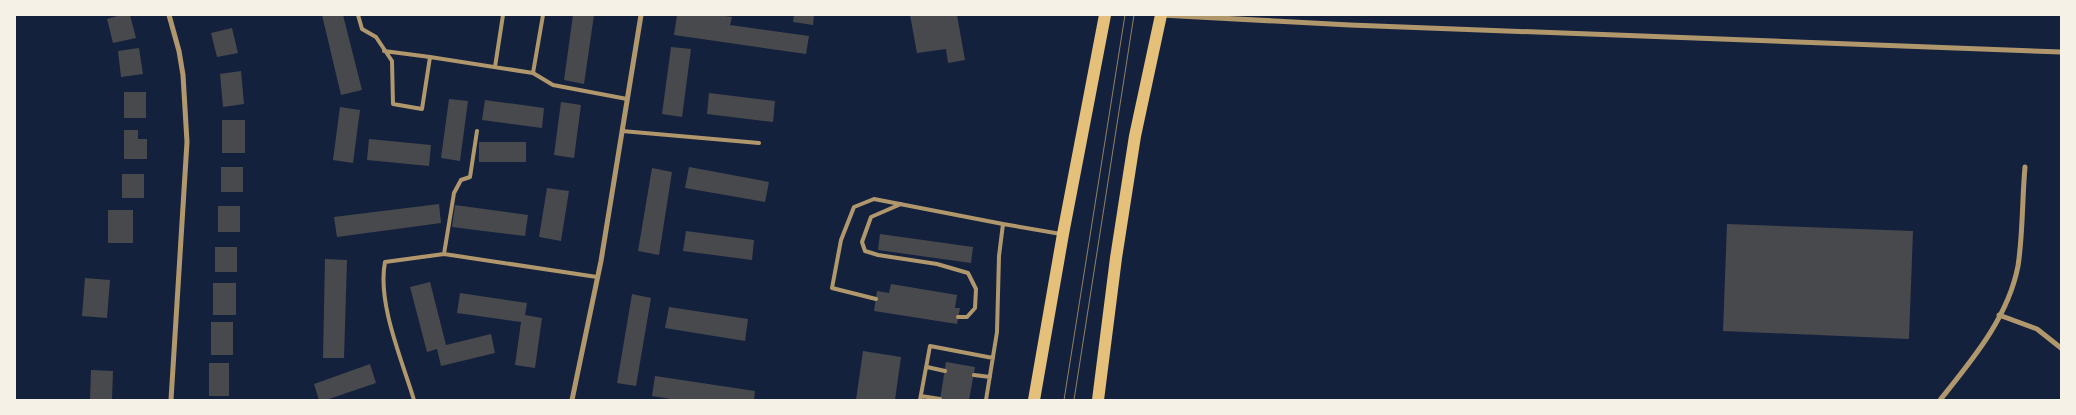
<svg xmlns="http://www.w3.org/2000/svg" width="2076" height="415" font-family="'Fira Sans Condensed',sans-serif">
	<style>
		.building { fill: #48494c }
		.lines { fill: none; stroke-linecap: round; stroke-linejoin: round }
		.service { stroke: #b1986c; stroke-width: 4 }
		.minor { stroke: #b1986c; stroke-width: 5 }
		.primary { stroke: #e5c07b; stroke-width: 12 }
		.tram { stroke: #918062; stroke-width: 1 }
	</style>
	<rect width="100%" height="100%" fill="#14213d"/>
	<path class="building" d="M 121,15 L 130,15 L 136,38 L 113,43 L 107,19 Z
		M 322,15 L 343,15 L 362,90 L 341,95 Z
		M 573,15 L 594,15 L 584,84 L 564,80 Z
		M 677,15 L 717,15 L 732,17 L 730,25 L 809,36 L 806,54 L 674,35 Z
		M 794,15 L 814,15 L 813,25 L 793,22 Z
		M 910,15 L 957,15 L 965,60 L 948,63 L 946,49 L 917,53 Z
		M 232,28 L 238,53 L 217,57 L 211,33 Z
		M 671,47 L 691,49 L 682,117 L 662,114 Z
		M 139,48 L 143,74 L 121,77 L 118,51 Z
		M 241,71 L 244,104 L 223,107 L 220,74 Z
		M 124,92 L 146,92 L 146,118 L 124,118 Z
		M 709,93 L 775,101 L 773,122 L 707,114 Z
		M 449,99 L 468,101 L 460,161 L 441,158 Z
		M 485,100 L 544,108 L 542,128 L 482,120 Z
		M 561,102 L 581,105 L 574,158 L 554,155 Z
		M 340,107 L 360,110 L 353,163 L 333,160 Z
		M 222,120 L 245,120 L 245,153 L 222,153 Z
		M 124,130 L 138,130 L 138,139 L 147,139 L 147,159 L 124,159 Z
		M 369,139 L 431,145 L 429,166 L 367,160 Z
		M 479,142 L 526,142 L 526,162 L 479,162 Z
		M 221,167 L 243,167 L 243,192 L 221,192 Z
		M 689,167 L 769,182 L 765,202 L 685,188 Z
		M 652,168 L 672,172 L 659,255 L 638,251 Z
		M 122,174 L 144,174 L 144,198 L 122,198 Z
		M 547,188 L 569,191 L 561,241 L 539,237 Z
		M 439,204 L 441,223 L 337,237 L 334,217 Z
		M 455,205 L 528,215 L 525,236 L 452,227 Z
		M 218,206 L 240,206 L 240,232 L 218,232 Z
		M 108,210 L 133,210 L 133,243 L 108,243 Z
		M 1727,224 L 1913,231 L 1909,339 L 1723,331 Z
		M 686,231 L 754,240 L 752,260 L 683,251 Z
		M 880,234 L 973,247 L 971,263 L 878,250 Z
		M 215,247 L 237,247 L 237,272 L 215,272 Z
		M 325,259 L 347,260 L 344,358 L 323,358 Z
		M 85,278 L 110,280 L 107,318 L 82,316 Z
		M 430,282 L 446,345 L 491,334 L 495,353 L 441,366 L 437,349 L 427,352 L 410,287 Z
		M 213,283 L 236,283 L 236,315 L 213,315 Z
		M 891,284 L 957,295 L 955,308 L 960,308 L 957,324 L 874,311 L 877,291 L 889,293 Z
		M 460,293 L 527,303 L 525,315 L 542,318 L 535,368 L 515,365 L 521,322 L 457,313 Z
		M 632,294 L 651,298 L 636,386 L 617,383 Z
		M 669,307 L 748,319 L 745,341 L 665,328 Z
		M 211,322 L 233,322 L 233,355 L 211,355 Z
		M 863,351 L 901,357 L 895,400 L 856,400 Z
		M 946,362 L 975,367 L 969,400 L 940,400 Z
		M 209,363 L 229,363 L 229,396 L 209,396 Z
		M 370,364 L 376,383 L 326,400 L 319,400 L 314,384 Z
		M 91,370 L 113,371 L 112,400 L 90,400 Z
		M 655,376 L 755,391 L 754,400 L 677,400 L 652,396 Z"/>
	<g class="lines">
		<path class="service" d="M 358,15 L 362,29 L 376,37 L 392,61 L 393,104 L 422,109 L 430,57 L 384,51
			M 430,57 L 533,73 L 553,85 L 627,99
			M 495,67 L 503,15
			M 533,73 L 543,15
			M 622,131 L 759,143
			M 901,204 L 871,217 L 862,242 L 865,251 L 878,255 L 937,264 L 968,273 L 976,289 L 975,308 L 967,317 L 958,317
			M 444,254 L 454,193 L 461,180 L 470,177 L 477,131
			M 876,299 L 832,288 L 841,240 L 854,207 L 874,199 L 1003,224
			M 927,367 L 945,371
			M 974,375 L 990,377
			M 921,396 L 940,399
			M 414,400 C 402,360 377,303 385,262 L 444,254 L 597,277
			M 920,400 L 930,346 L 993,358
			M 986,400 L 997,332 L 999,256 L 1003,224 L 1061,234"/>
		<path class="minor" d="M 169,15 L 179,51 L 183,75 L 187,142 L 171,400
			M 1161,15 L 1350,25 L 2061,52
			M 1999,315 L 2037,329 L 2061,348
			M 572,400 L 601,261 L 641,15
			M 1940,400 C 1972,360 2008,318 2018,266 C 2023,234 2022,200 2025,167"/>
		<path class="primary" d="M 1034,400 L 1063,234 L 1105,15
			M 1098,400 L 1116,258 L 1135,136 L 1161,15"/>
		<path class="tram" d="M 1064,400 L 1125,15
			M 1074,400 L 1134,15"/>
	</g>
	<rect width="2076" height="415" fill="none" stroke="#f6f1e7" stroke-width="32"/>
</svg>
